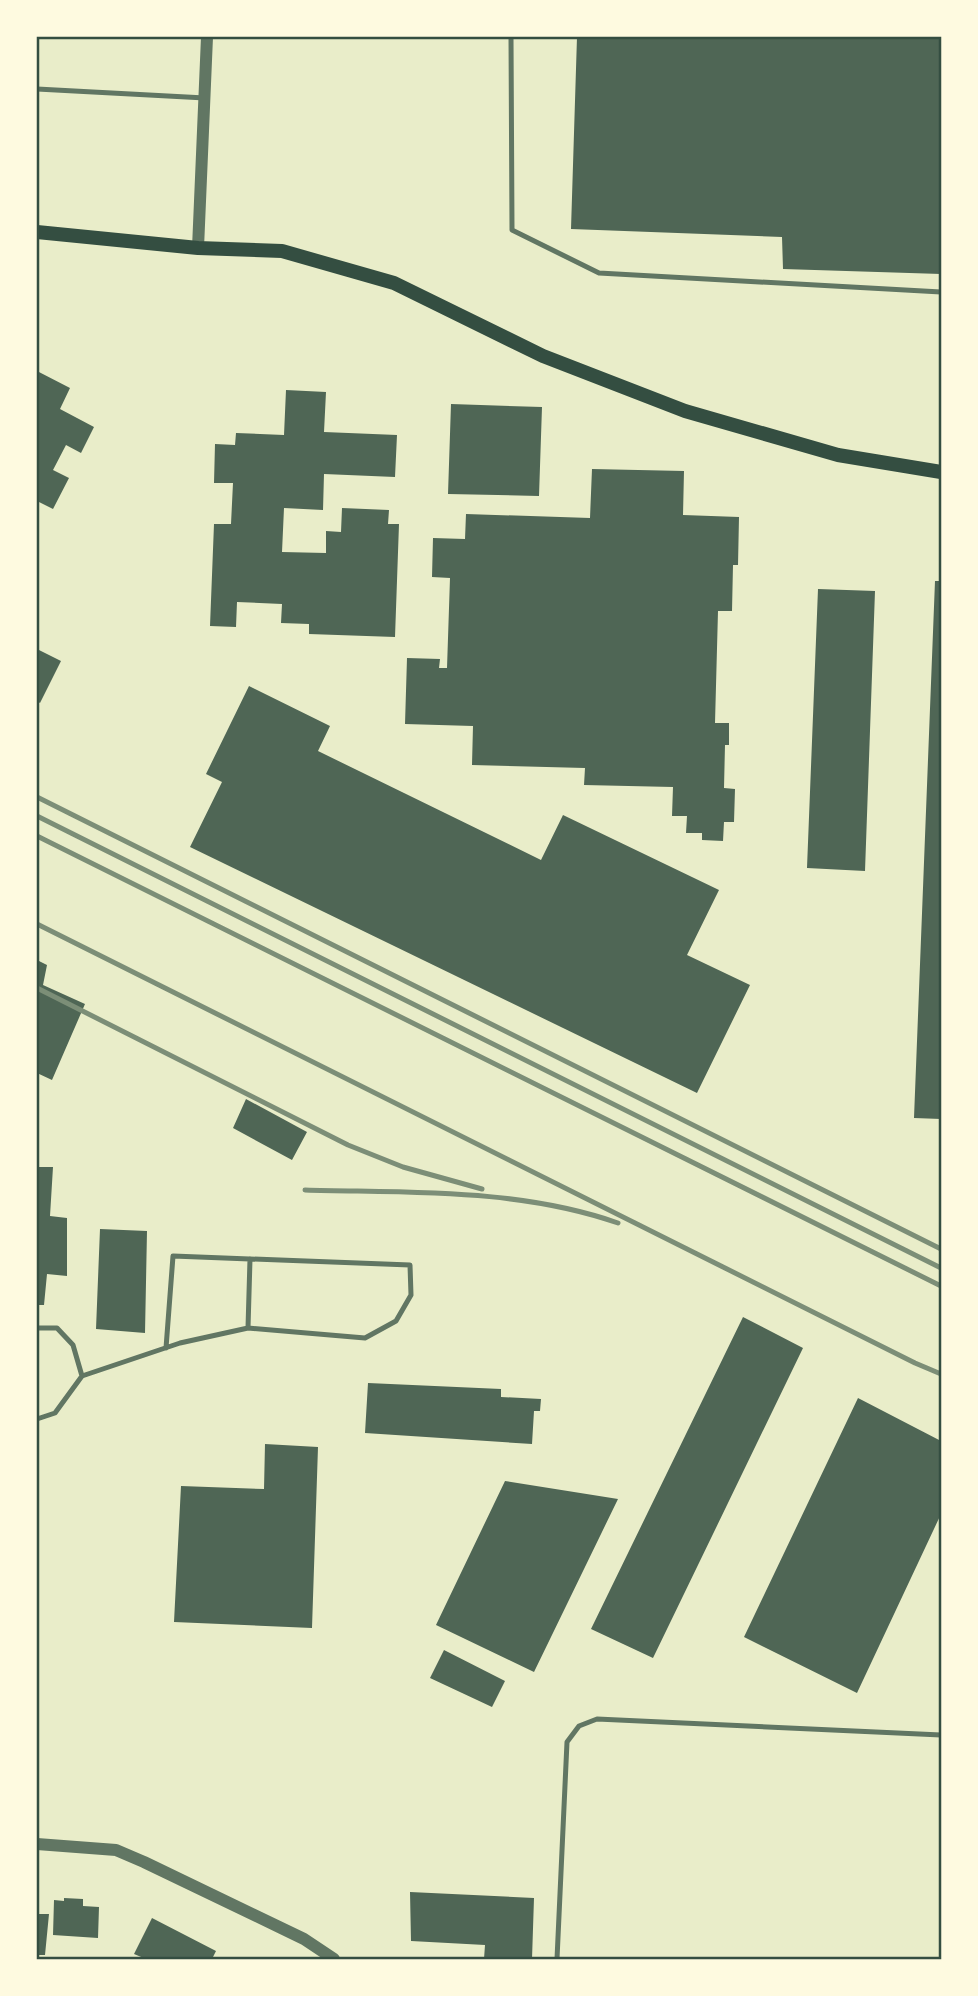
<svg xmlns="http://www.w3.org/2000/svg" width="978" height="1996" font-family="Raleway,sans-serif">
	<style>
		.building { fill: #4f6655 }
		.lines { fill: none; stroke-linecap: round; stroke-linejoin: round }
		.service { stroke: #617663; stroke-width: 5 }
		.tertiary { stroke: #617663; stroke-width: 12 }
		.secondary { stroke: #344e41; stroke-width: 14 }
		.rail { stroke: #7c8e77; stroke-width: 5 }
		.neatline { fill: none; stroke: #344e41; stroke-width: 2.5 }
	</style>
	<rect width="100%" height="100%" fill="#e9edc9"/>
	<path class="building" d="M 577,37 L 941,37 L 941,274 L 783,269 L 782,237 L 571,229 Z
		M 37,371 L 70,388 L 60,409 L 94,427 L 81,453 L 66,445 L 53,470 L 69,478 L 53,509 L 37,501 Z
		M 286,390 L 326,392 L 324,432 L 397,435 L 395,477 L 324,474 L 323,510 L 284,508 L 282,552 L 326,553 L 326,531 L 341,532 L 342,508 L 389,510 L 388,524 L 399,524 L 395,637 L 309,634 L 309,624 L 281,623 L 282,604 L 237,602 L 236,627 L 210,626 L 214,524 L 231,524 L 233,483 L 214,483 L 215,444 L 235,445 L 236,433 L 284,435 Z
		M 451,404 L 542,407 L 539,496 L 448,494 Z
		M 592,469 L 684,471 L 683,515 L 739,517 L 738,565 L 733,565 L 732,611 L 718,611 L 715,723 L 729,723 L 729,745 L 725,745 L 724,788 L 735,789 L 734,822 L 724,822 L 723,841 L 702,840 L 702,833 L 686,833 L 687,816 L 672,816 L 673,787 L 584,785 L 585,768 L 472,765 L 473,726 L 405,724 L 407,658 L 440,659 L 439,668 L 447,668 L 450,578 L 432,577 L 433,538 L 465,539 L 466,514 L 590,518 Z
		M 935,581 L 941,581 L 941,1119 L 914,1118 Z
		M 818,589 L 875,591 L 865,871 L 807,868 Z
		M 37,649 L 61,661 L 40,703 L 37,701 Z
		M 249,686 L 330,726 L 318,751 L 541,860 L 563,815 L 719,890 L 687,955 L 750,985 L 697,1093 L 190,847 L 222,782 L 206,774 Z
		M 37,960 L 47,965 L 43,985 L 85,1004 L 52,1080 L 37,1073 Z
		M 246,1099 L 307,1132 L 292,1160 L 233,1128 Z
		M 37,1167 L 53,1167 L 50,1216 L 67,1218 L 67,1276 L 47,1274 L 44,1305 L 37,1305 Z
		M 100,1229 L 147,1231 L 145,1333 L 96,1329 Z
		M 743,1317 L 803,1348 L 653,1658 L 591,1629 Z
		M 368,1383 L 501,1389 L 501,1397 L 541,1399 L 540,1411 L 534,1411 L 532,1444 L 365,1433 Z
		M 858,1398 L 941,1441 L 941,1514 L 857,1693 L 744,1637 Z
		M 265,1444 L 318,1447 L 312,1628 L 174,1622 L 181,1486 L 264,1489 Z
		M 505,1481 L 618,1499 L 534,1672 L 436,1625 Z
		M 444,1650 L 505,1681 L 492,1707 L 430,1678 Z
		M 410,1892 L 534,1898 L 532,1959 L 484,1959 L 485,1945 L 411,1941 Z
		M 64,1898 L 83,1899 L 83,1906 L 99,1907 L 98,1938 L 53,1935 L 54,1900 L 64,1901 Z
		M 37,1914 L 49,1914 L 45,1955 L 37,1955 Z
		M 152,1918 L 216,1951 L 212,1959 L 146,1959 L 134,1954 Z"/>
	<g class="lines">
		<path class="service" d="M 511,37 L 512,230 L 599,273 L 941,292
			M 37,89 L 205,98
			M 37,1328 L 57,1328 L 73,1345 L 82,1376
			M 248,1328 L 250,1259
			M 37,1419 L 55,1413 L 82,1376 L 180,1343 L 248,1328 L 365,1338 L 396,1321 L 411,1295 L 410,1265 L 173,1256 L 166,1348
			M 557,1959 L 567,1742 L 579,1726 L 597,1719 L 941,1735"/>
		<path class="tertiary" d="M 198,248 L 207,37
			M 37,1844 L 116,1850 L 144,1862 L 304,1939 L 334,1959"/>
		<path class="secondary" d="M 37,232 L 198,248 L 282,251 L 394,283 L 543,356 L 685,411 L 838,455 L 941,472"/>
		<path class="rail" d="M 37,797 L 941,1249
			M 37,816 L 941,1268
			M 37,836 L 941,1286
			M 37,924 L 723,1267
			M 37,988 L 348,1145 L 403,1167 L 482,1189
			M 305,1190 C 409,1193 518,1188 618,1223
			M 715,1263 L 915,1363 L 941,1374"/>
	</g>
	<rect width="978" height="1996" fill="none" stroke="#fefae0" stroke-width="77"/>
	<rect x="38" y="38" width="902" height="1920" class="neatline"/>
</svg>
